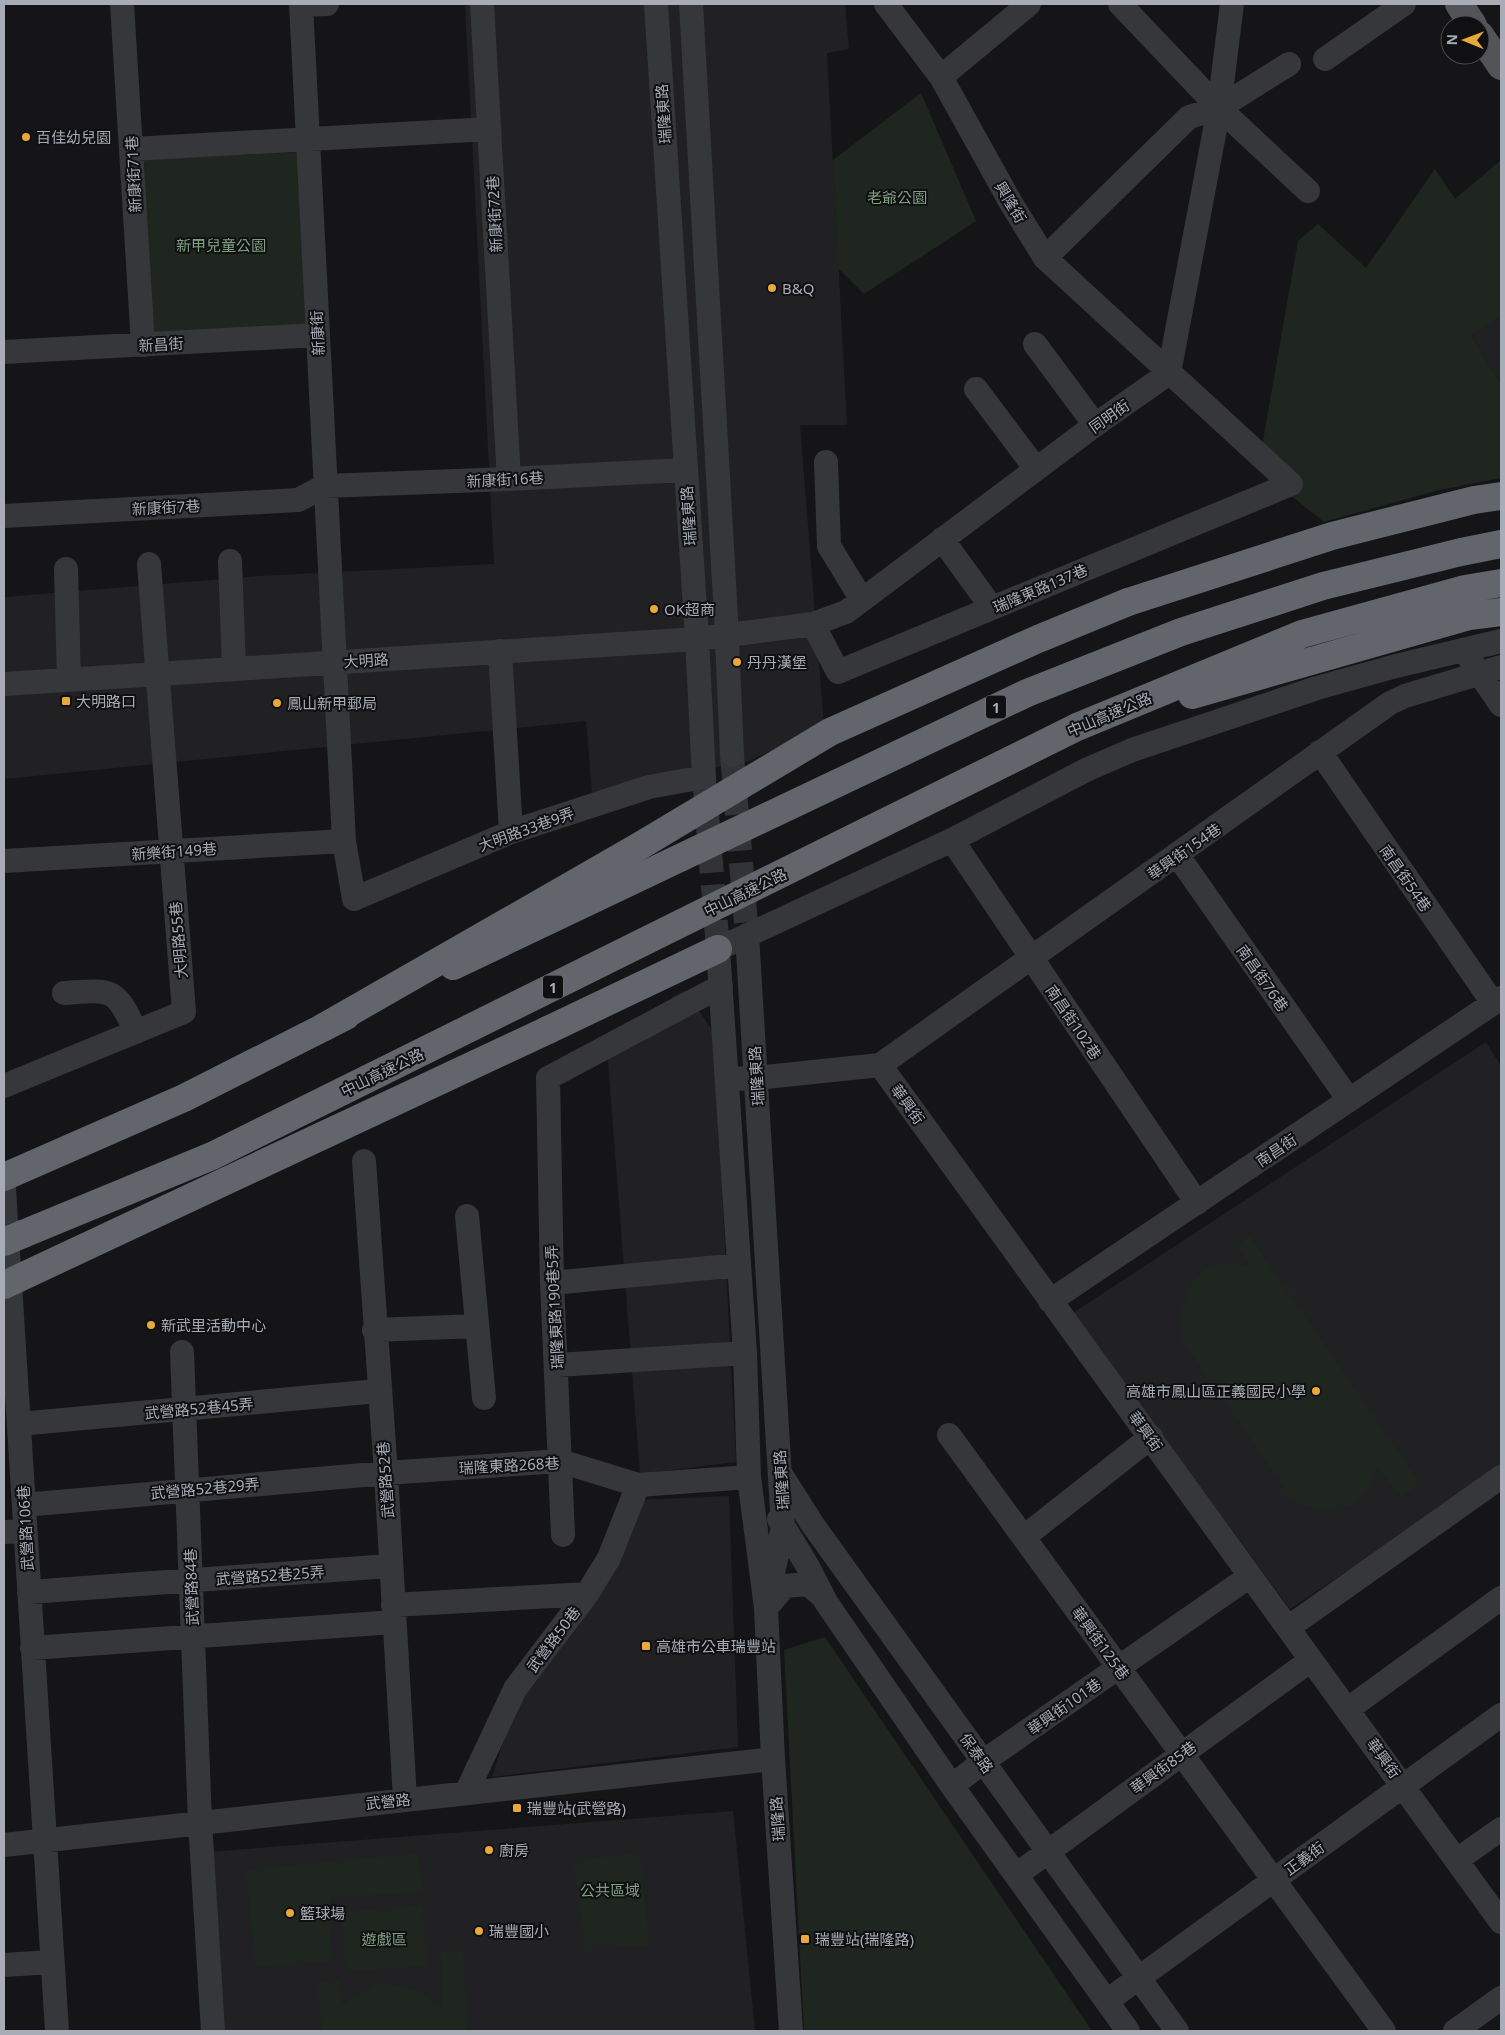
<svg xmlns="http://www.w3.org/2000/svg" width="1505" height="2035" font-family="'Noto Sans','Noto Sans TC',sans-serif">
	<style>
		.built { fill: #212124 }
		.green { fill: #1f2620 }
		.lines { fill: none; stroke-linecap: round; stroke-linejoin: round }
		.minor-tunnel { stroke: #323337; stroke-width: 24; stroke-dasharray: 24 12; stroke-linecap: butt }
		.minor { stroke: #36373b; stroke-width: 24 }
		.major { stroke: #52545a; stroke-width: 28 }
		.highway { stroke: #62656c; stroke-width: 28 }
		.highway-bridge { stroke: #62656c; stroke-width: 28 }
		.poi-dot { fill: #e9a93a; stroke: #101012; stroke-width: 2 }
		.labels { text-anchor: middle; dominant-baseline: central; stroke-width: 4; stroke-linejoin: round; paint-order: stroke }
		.shield { fill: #101012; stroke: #7a7d85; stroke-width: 1 }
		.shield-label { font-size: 14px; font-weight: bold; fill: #a7acb6 }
		.street-label { font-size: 15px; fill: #a7acb6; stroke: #101012 }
		.poi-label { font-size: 15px; fill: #a7acb6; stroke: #101012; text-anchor: start }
		.park-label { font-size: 15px; fill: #7fa080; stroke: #101012 }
	</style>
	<rect width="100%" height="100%" fill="#151517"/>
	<path class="built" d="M 465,4 L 845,4 L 849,49 L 827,53 L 847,425 L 800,425 L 824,726 L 749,761 L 592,793 L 586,721 L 4,779 L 4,597 L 258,576 L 494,564 Z
		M 1501,317 L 1501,384 L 1471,335 Z
		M 685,990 L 714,1033 L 736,1462 L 640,1474 L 606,1037 Z
		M 1486,1042 L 1501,1066 L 1501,1469 L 1290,1609 L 1073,1313 Z
		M 729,1496 L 738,1747 L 492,1777 L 516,1700 L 639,1500 Z
		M 733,1811 L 755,2031 L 220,2031 L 207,1852 Z"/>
	<path class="green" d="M 921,93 L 976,221 L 864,294 L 838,268 L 833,160 Z
		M 300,152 L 313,329 L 141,339 L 129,160 Z
		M 1501,160 L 1501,317 L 1471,335 L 1501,384 L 1501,478 L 1439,490 L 1324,522 L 1258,469 L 1298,241 L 1318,224 L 1366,268 L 1435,169 L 1455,199 Z
		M 1249,1235 L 1421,1484 L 1401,1497 L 1377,1467 L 1367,1491 L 1350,1507 L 1318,1509 L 1295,1503 L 1183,1342 C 1179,1313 1183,1276 1215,1265 C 1226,1262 1238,1265 1250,1266 L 1237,1246 Z
		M 825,1637 L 1092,2031 L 804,2031 L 784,1650 Z
		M 640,1852 L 649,1946 L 585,1945 L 573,1861 Z
		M 418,1853 L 423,1892 L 330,1898 L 332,1961 L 256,1967 L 246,1870 Z
		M 423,1905 L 426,1966 L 345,1972 L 342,1912 Z
		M 441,1948 L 463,1949 L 467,2031 L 321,2031 L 318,1982 L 339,1980 L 342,2005 L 377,1984 L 397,1985 L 422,1993 L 442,2009 Z"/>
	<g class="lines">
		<path class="minor-tunnel" d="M 732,755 L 747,935
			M 704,777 L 718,949"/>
		<path class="minor" d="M 122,4 L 143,345
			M 301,4 L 344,841 L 354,899 L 511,832 L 649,787 L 704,777 L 697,639 L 656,4
			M 482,4 L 509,479
			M 691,4 L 726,617 L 732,755
			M 1120,4 L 1219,108 L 1308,191
			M 301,5 L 327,4
			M 1325,59 L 1404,4
			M 941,77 L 1029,4
			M 132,149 L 489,129
			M 1045,258 L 1189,117 L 1219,108 L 1289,64
			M 1035,344 L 1095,425
			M 4,352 L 317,335
			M 976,389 L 1036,469
			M 826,462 L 829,546 L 862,600
			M 4,516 L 298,500 L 325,486 L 509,479 L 685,470
			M 942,539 L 992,608
			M 230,561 L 234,668
			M 66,569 L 69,679
			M 813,624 L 838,672 L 1291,484 L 1045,258 L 1011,203 L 941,77 L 886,4
			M 500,651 L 511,832
			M 1471,661 L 1501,705
			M 4,684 L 697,639 L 813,624 L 846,612 L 1095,425 L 1169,373 L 1219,108 L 1232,4
			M 1320,752 L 1493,1003
			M 952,840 L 1197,1203
			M 1178,856 L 1349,1100
			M 4,861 L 344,841
			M 747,935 L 783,1527 L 769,1591
			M 64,993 C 112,990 115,986 136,1032
			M 880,1065 L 1390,703 L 1405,696 L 1501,667
			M 727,1079 L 756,1078 L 880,1065 L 1501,1922
			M 4,1086 L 184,1012 L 149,564
			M 364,1161 L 386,1473 L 405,1799
			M 4,1189 L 57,2031
			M 467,1216 L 484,1398
			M 552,1283 L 739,1265
			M 1050,1301 L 1501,998
			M 374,1330 L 477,1326
			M 182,1352 L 200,1822 L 213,2031
			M 557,1365 L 745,1353
			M 19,1424 L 378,1391
			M 949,1435 L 1384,2031
			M 780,1473 L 813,1525 L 1177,2031
			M 24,1505 L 386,1473 L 560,1461 L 638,1485 L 749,1477
			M 779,1519 L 807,1565 L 826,1602 L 952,1786 L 1128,2031
			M 4,1532 L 25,1531
			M 563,1535 L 552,1283 L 548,1078 L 721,986
			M 1024,1537 L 1151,1437
			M 29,1592 L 390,1566
			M 393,1605 L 587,1594
			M 766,1608 L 785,1586 L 808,1584 L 821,1595
			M 1289,1627 L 1501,1477
			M 32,1648 L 394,1622
			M 1348,1709 L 1501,1598
			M 952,1786 L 984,1761 L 1250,1576
			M 466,1793 L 515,1689 L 587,1594 L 609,1558 L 638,1485
			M 4,1845 L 773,1759
			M 1457,1860 L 1501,1829
			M 1016,1875 L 1311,1660
			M 4,1965 L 51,1962
			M 1107,2001 L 1501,1715
			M 791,2031 L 773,1759 L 766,1608 L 749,1477 L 745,1353 L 718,949 L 952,840 L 1086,770 L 1132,750 L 1317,688 L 1396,666 L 1501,641
			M 1455,2031 L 1501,1998"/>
		<path class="major" d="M 1459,4 L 1473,25
			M 1480,35 L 1501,66"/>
		<path class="highway" d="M 1128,602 L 1332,536 L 1474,500 L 1501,496
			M 1192,695 L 1469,616 L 1501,612
			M 453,966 L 1027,693 L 1181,632 L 1323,586 L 1461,552 L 1501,544
			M 548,1030 L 718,949
			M 4,1177 L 184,1098 L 346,1016
			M 23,1234 L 212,1156 L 1077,727 L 1302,634 L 1465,589 L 1501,583"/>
		<path class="highway-bridge" d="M 324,1027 L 638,847 L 830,732 L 1038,639 L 1128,602
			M 4,1242 L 23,1234
			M 4,1285 L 548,1030"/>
	</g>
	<g class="poi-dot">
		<circle cx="26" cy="137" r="5"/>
		<circle cx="772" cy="288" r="5"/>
		<circle cx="654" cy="609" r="5"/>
		<circle cx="737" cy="662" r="5"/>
		<rect x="61" y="696" width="10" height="10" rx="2.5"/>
		<circle cx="277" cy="703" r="5"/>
		<circle cx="151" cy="1325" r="5"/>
		<circle cx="1316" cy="1391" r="5"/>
		<rect x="641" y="1641" width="10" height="10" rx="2.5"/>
		<rect x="512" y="1803" width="10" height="10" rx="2.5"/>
		<circle cx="489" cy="1850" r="5"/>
		<circle cx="290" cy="1913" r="5"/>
		<circle cx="479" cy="1931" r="5"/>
		<rect x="800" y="1934" width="10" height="10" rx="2.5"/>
	</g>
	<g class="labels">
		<g class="shield">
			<rect x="986" y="695.5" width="20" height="23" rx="4"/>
			<rect x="543" y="975.5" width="20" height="23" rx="4"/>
		</g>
		<g class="shield-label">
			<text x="996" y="707">1</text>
			<text x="553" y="987">1</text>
		</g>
		<g class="street-label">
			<text transform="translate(663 114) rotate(-94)">瑞隆東路</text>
			<text transform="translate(133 174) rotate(-93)">新康街71巷</text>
			<text transform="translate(1011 202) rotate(59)">興隆街</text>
			<text transform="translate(494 214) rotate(-93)">新康街72巷</text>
			<text transform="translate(317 333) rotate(-93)">新康街</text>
			<text transform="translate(161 344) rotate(-3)">新昌街</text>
			<text transform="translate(1109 416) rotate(-35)">同明街</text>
			<text transform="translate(505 479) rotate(-3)">新康街16巷</text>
			<text transform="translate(166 507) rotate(-3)">新康街7巷</text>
			<text transform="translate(688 516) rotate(-94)">瑞隆東路</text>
			<text transform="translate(1040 588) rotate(-23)">瑞隆東路137巷</text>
			<text transform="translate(366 660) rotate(-4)">大明路</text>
			<text transform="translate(1109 714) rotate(-23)">中山高速公路</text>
			<text transform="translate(526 829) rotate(-20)">大明路33巷9弄</text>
			<text transform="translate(174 851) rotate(-4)">新樂街149巷</text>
			<text transform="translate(1184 851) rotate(-35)">華興街154巷</text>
			<text transform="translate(1406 878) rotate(55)">南昌街54巷</text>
			<text transform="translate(745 892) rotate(-26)">中山高速公路</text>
			<text transform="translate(178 940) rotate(-95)">大明路55巷</text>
			<text transform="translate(1263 978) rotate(55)">南昌街76巷</text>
			<text transform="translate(1074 1022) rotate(56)">南昌街102巷</text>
			<text transform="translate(382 1072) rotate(-26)">中山高速公路</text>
			<text transform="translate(756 1076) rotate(-94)">瑞隆東路</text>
			<text transform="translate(908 1104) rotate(54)">華興街</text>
			<text transform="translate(1276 1150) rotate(-34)">南昌街</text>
			<text transform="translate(554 1307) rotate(-93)">瑞隆東路190巷5弄</text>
			<text transform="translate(199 1408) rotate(-5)">武營路52巷45弄</text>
			<text transform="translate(1146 1431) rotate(54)">華興街</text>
			<text transform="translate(509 1465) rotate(-3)">瑞隆東路268巷</text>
			<text transform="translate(385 1480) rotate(-94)">武營路52巷</text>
			<text transform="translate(781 1480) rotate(-94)">瑞隆東路</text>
			<text transform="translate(205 1488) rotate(-5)">武營路52巷29弄</text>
			<text transform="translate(25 1528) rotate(-93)">武營路106巷</text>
			<text transform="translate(270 1575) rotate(-4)">武營路52巷25弄</text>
			<text transform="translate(191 1587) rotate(-92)">武營路84巷</text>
			<text transform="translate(553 1639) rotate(-53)">武營路50巷</text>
			<text transform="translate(1101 1643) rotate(54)">華興街125巷</text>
			<text transform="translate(1064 1706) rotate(-35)">華興街101巷</text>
			<text transform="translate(977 1753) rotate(54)">保泰路</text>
			<text transform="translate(1384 1758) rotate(54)">華興街</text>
			<text transform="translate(1163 1767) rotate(-36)">華興街85巷</text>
			<text transform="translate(388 1801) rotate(-6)">武營路</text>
			<text transform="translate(777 1819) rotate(-94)">瑞隆路</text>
			<text transform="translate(1304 1858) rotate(-36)">正義街</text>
		</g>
		<g class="poi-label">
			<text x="36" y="137">百佳幼兒園</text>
			<text x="782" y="288">B&amp;Q</text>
			<text x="664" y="609">OK超商</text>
			<text x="747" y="662">丹丹漢堡</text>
			<text x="76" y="701">大明路口</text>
			<text x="287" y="703">鳳山新甲郵局</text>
			<text x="161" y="1325">新武里活動中心</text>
			<text x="1306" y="1391" text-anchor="end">高雄市鳳山區正義國民小學</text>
			<text x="656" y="1646">高雄市公車瑞豐站</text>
			<text x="527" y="1808">瑞豐站(武營路)</text>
			<text x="499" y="1850">廚房</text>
			<text x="300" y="1913">籃球場</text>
			<text x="489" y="1931">瑞豐國小</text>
			<text x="815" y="1939">瑞豐站(瑞隆路)</text>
		</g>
		<g class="park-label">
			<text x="897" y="197">老爺公園</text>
			<text x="221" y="245">新甲兒童公園</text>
			<text x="610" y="1890">公共區域</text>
			<text x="384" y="1939">遊戲區</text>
		</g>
	</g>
	<rect width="1505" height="2035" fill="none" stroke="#a7acb6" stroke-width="10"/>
	<g transform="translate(1465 40) rotate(271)"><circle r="24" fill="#101012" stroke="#4c4e54"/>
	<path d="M0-4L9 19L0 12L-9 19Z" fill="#e9a93a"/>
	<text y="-8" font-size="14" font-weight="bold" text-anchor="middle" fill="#a7acb6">N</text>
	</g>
</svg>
